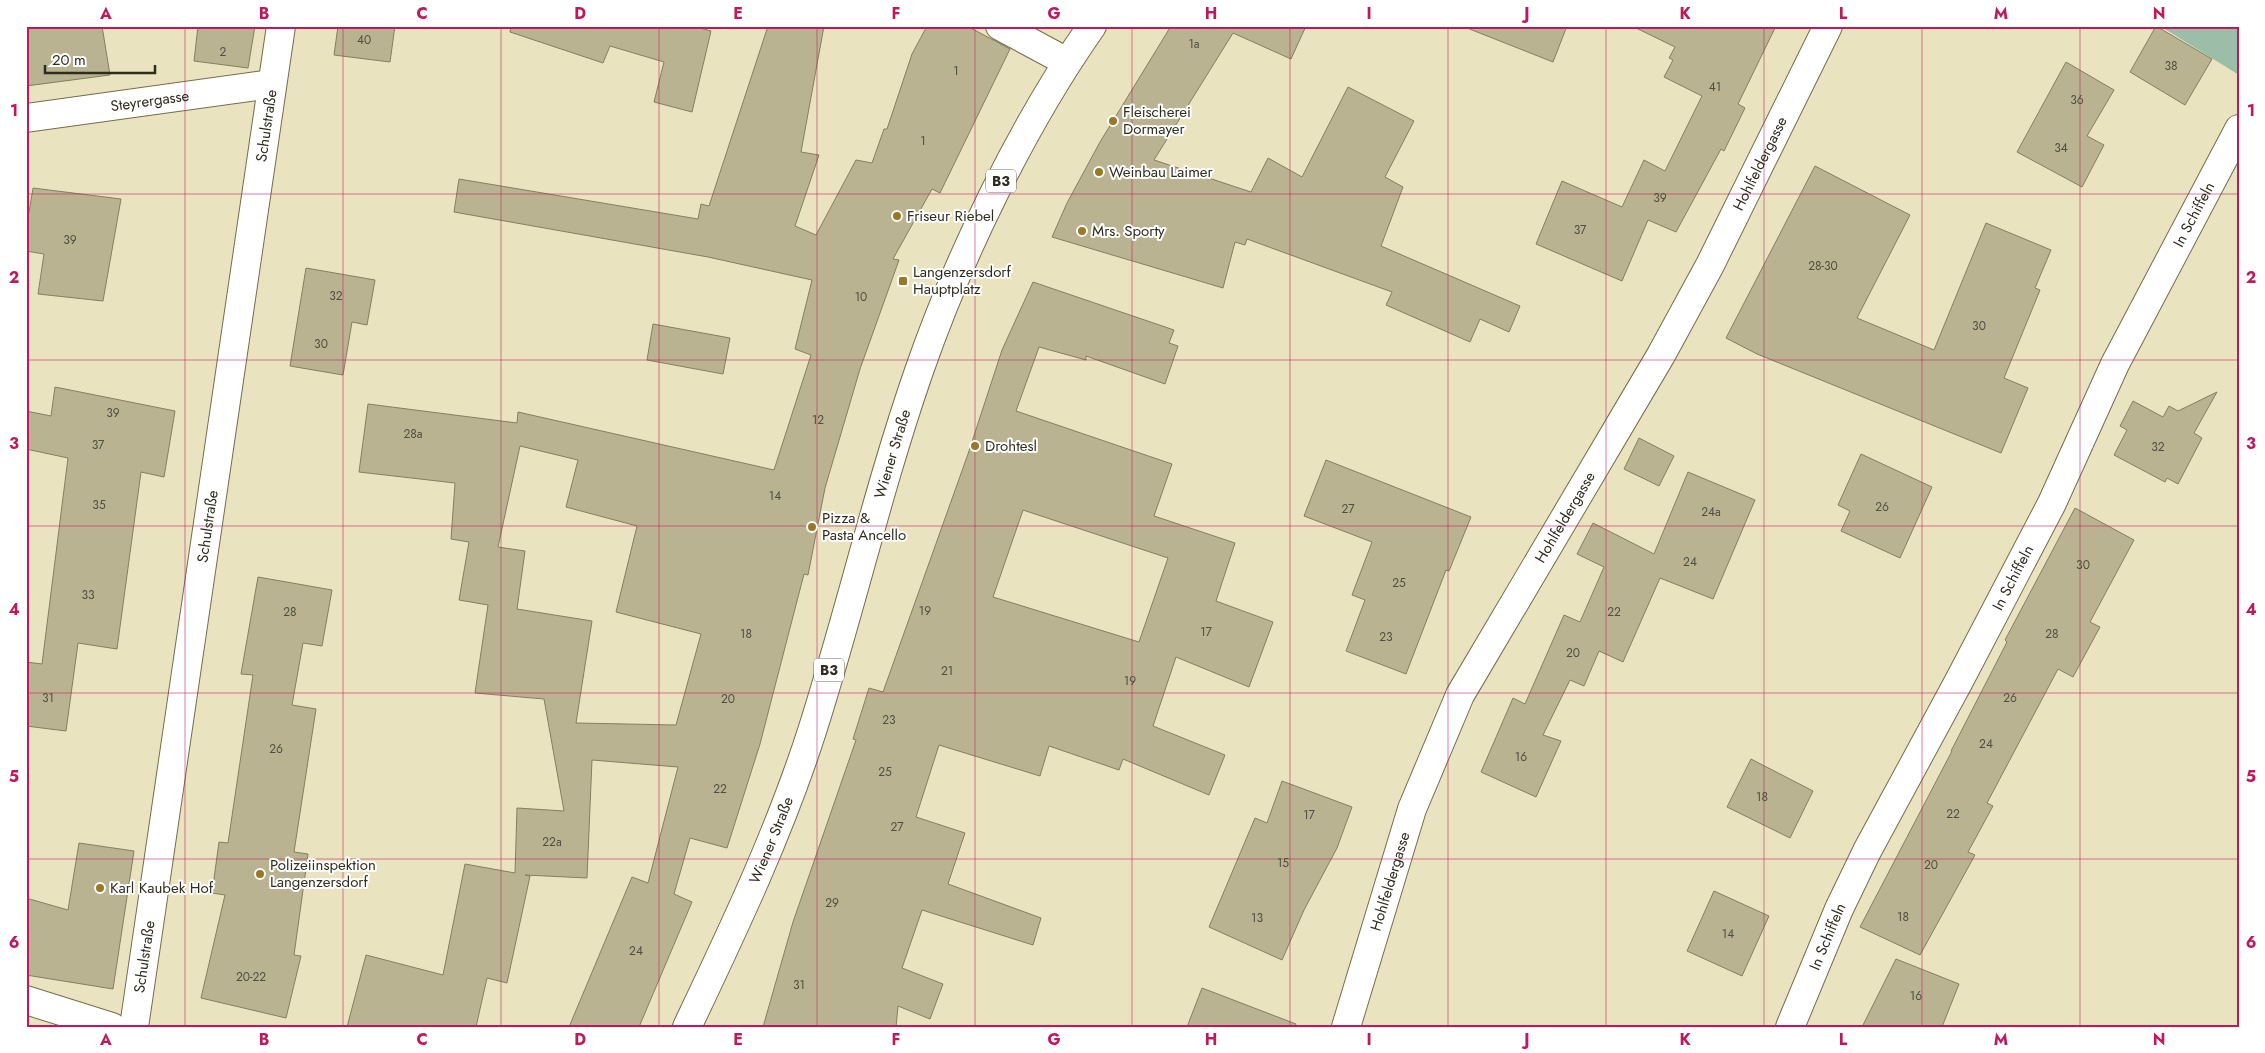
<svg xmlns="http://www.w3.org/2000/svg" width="2265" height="1053" font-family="Jost,sans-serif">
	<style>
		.green { fill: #9cbda7 }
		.building { fill: #b9b391; stroke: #857f5f; fill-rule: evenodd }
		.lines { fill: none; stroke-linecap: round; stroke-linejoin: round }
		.minor-casing { stroke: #736d4d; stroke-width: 30 }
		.major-casing { stroke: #736d4d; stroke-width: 30 }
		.minor { stroke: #fff; stroke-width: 28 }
		.major { stroke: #fff; stroke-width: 28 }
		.grid { fill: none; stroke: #c2185b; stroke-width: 1; stroke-opacity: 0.55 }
		.poi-dot { fill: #9c7824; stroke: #fff; stroke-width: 2 }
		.labels { text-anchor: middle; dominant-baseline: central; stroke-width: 4; stroke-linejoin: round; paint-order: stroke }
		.number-label { font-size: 12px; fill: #514e3b }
		.shield { fill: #fff; stroke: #6d6b62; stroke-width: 1 }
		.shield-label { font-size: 14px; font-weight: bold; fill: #2e2c1e }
		.street-label { font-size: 15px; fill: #2e2c1e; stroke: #fff }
		.poi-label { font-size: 15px; fill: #2e2c1e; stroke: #fff; text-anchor: start }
		.neatline { fill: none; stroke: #c2185b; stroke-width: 2 }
		.grid-label { font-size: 16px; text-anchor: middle; font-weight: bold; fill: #c2185b }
	</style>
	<rect width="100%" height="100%" fill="#e9e3c0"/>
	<path class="green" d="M 2160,26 L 2239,26 L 2239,75 Z"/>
	<path class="building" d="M 26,26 L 102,26 L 110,75 L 26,86 Z
		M 198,26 L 255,26 L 248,68 L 194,61 Z
		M 338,26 L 395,26 L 390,62 L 334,55 Z
		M 511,26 L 693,26 L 711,31 L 692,112 L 654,102 L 664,62 L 610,46 L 603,63 L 510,32 Z
		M 768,26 L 824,26 L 801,152 L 819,155 L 795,226 L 816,235 L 856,160 L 872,163 L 884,129 L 887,129 L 912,54 L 927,26 L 967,26 L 1010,49 L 940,193 L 932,189 L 893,259 L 899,260 L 860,369 L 825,488 L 808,575 L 804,574 L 760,744 L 727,848 L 690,838 L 674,894 L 692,902 L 639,1027 L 569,1027 L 632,877 L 648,883 L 678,767 L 592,760 L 587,878 L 525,875 L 530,876 L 507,983 L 487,978 L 476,1027 L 347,1027 L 366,955 L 443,975 L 465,864 L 515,873 L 517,808 L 564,811 L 544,699 L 475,693 L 488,605 L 459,600 L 469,542 L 451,539 L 455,483 L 359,472 L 368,404 L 517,423 L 518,412 L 774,470 L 811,355 L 795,349 L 812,280 L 708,257 L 454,212 L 459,179 L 698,219 L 701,204 L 709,206 ZM 520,446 L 578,460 L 566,507 L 637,526 L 616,612 L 701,634 L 676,725 L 576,723 L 592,621 L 517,609 L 525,551 L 498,547 Z
		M 1171,26 L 1306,26 L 1291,59 L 1233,33 L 1154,160 L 1251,192 L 1268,158 L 1302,177 L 1348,87 L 1414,121 L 1385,177 L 1403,187 L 1381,246 L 1520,306 L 1509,332 L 1480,319 L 1470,342 L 1386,305 L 1392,292 L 1247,239 L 1245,245 L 1235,242 L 1223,288 L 1052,237 L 1067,203 L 1100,142 Z
		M 1468,26 L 1567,26 L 1553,62 L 1467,28 Z
		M 1632,26 L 1776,26 L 1738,104 L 1745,108 L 1724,151 L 1721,149 L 1676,232 L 1648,220 L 1622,281 L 1536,244 L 1562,181 L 1622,207 L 1644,160 L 1665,171 L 1702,96 L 1664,77 L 1673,60 L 1669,58 L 1675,47 Z
		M 2156,26 L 2212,59 L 2185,105 L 2130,72 Z
		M 2066,62 L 2114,90 L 2087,136 L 2104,145 L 2082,187 L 2017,152 Z
		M 1815,166 L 1910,215 L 1857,318 L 1934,350 L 1986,223 L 2051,250 L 2035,288 L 2040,290 L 2004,378 L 2028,388 L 2001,453 L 1757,354 L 1726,338 Z
		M 33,188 L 121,199 L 103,301 L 38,294 L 44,254 L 26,251 L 26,230 Z
		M 306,268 L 375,280 L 367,325 L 352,322 L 343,375 L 290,366 Z
		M 1033,282 L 1174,330 L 1169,343 L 1178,346 L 1165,384 L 1086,356 L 1086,360 L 1039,347 L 1016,411 L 1172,464 L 1154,516 L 1235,543 L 1216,601 L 1273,622 L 1249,687 L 1176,657 L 1153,726 L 1225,755 L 1209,795 L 1123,759 L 1119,770 L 1049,746 L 1040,776 L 939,745 L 916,817 L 965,833 L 948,884 L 1041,918 L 1033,945 L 922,910 L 902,968 L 943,984 L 930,1019 L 898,1006 L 896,1027 L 763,1027 L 793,922 L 856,740 L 853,739 L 869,688 L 883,692 L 968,454 L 1002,350 ZM 1023,510 L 1168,558 L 1139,642 L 993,597 Z
		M 653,324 L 730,338 L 723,374 L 647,360 Z
		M 55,387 L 175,411 L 164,477 L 141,472 L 117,649 L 78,643 L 66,731 L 26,726 L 26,662 L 42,664 L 68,458 L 26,449 L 26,411 L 51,416 Z
		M 2217,392 L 2194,433 L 2202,438 L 2178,484 L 2167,478 L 2165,482 L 2114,455 L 2127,430 L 2120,426 L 2133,401 L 2163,417 L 2169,406 L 2178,411 Z
		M 1639,438 L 1674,456 L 1659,486 L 1624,469 Z
		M 1861,454 L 1932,487 L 1900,558 L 1841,531 L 1850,511 L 1838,505 Z
		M 1326,460 L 1471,517 L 1449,571 L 1446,570 L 1406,674 L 1346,651 L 1365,600 L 1352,595 L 1372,542 L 1304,516 Z
		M 1688,472 L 1755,500 L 1713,599 L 1660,578 L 1623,662 L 1599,651 L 1584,686 L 1570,680 L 1543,735 L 1561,741 L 1536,797 L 1481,772 L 1513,698 L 1525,704 L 1564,615 L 1580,622 L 1604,567 L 1577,554 L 1593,523 L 1654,554 Z
		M 2075,508 L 2134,540 L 2090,622 L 2100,627 L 2073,677 L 2058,669 L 1987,803 L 1993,806 L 1968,852 L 1975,855 L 1920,955 L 1860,927 L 1952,751 L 1951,751 L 2007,642 L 2005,640 Z
		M 258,577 L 332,590 L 322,646 L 303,643 L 292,705 L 316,709 L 294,852 L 308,854 L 294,955 L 301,956 L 286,1018 L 201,998 L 225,895 L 212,893 L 219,842 L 228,843 L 253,675 L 241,674 Z
		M 1751,759 L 1813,791 L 1790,838 L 1727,807 Z
		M 1282,781 L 1352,807 L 1337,848 L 1304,910 L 1282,960 L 1209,927 L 1255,818 L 1267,823 Z
		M 79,843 L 134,851 L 113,989 L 26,975 L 26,898 L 68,910 Z
		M 1714,891 L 1769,916 L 1742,976 L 1687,951 Z
		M 1896,959 L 1959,984 L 1942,1027 L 1862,1027 Z
		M 1202,988 L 1296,1024 L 1295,1027 L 1187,1027 Z"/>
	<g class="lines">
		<defs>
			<g id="minor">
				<path d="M 1000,26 L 1067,62"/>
				<path id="s1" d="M 26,118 L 272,84"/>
				<path d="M 26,1000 L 112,1027"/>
				<path id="s2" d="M 134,1027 L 281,26"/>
				<path id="s3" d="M 1346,1027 L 1412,809 L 1460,695 L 1661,355 L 1710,265 L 1828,26"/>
				<path id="s4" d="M 1790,1027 L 1839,909 L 1867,851 L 1959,681 L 2052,503 L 2115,364 L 2239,129"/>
			</g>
			<g id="major">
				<path id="s5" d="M 687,1027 C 733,930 779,834 812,731 C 850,612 878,489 919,371 C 959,256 1022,126 1092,26"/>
			</g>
		</defs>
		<use href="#minor" class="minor-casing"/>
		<use href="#major" class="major-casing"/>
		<use href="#minor" class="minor"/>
		<use href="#major" class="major"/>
	</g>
	<path class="grid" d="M 185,26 L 185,1027M 343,26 L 343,1027M 501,26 L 501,1027M 659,26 L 659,1027M 817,26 L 817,1027M 975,26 L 975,1027M 1132,26 L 1132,1027M 1290,26 L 1290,1027M 1448,26 L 1448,1027M 1606,26 L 1606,1027M 1764,26 L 1764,1027M 1922,26 L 1922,1027M 2080,26 L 2080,1027M 26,194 L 2239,194M 26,360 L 2239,360M 26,526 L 2239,526M 26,693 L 2239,693M 26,859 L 2239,859"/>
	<g class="poi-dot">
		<circle cx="1113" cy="121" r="5"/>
		<circle cx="1099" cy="172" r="5"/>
		<circle cx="897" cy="216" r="5"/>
		<circle cx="1082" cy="231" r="5"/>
		<rect x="898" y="276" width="10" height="10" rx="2.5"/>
		<circle cx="975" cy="446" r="5"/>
		<circle cx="812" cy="527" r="5"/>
		<circle cx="260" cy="874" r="5"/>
		<circle cx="100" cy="888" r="5"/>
	</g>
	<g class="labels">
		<g class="number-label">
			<text x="364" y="40">40</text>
			<text x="1194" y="44">1a</text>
			<text x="223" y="52">2</text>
			<text x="2171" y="66">38</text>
			<text x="956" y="71">1</text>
			<text x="1715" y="87">41</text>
			<text x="2077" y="100">36</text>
			<text x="923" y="141">1</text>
			<text x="2061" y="148">34</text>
			<text x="1660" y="198">39</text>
			<text x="1580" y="230">37</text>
			<text x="70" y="240">39</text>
			<text x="1823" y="266">28-30</text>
			<text x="336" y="296">32</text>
			<text x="861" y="297">10</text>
			<text x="1979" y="326">30</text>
			<text x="321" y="344">30</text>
			<text x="113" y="413">39</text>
			<text x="818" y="420">12</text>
			<text x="413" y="434">28a</text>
			<text x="98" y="445">37</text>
			<text x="2158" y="447">32</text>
			<text x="775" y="496">14</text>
			<text x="99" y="505">35</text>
			<text x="1882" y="507">26</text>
			<text x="1348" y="509">27</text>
			<text x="1711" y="512">24a</text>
			<text x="1690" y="562">24</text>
			<text x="2083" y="565">30</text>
			<text x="1399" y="583">25</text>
			<text x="88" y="595">33</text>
			<text x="925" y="611">19</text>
			<text x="290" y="612">28</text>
			<text x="1614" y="612">22</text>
			<text x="1206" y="632">17</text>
			<text x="746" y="634">18</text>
			<text x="2052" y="634">28</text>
			<text x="1386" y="637">23</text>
			<text x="1573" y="653">20</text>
			<text x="947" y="671">21</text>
			<text x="1130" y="681">19</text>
			<text x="48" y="698">31</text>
			<text x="2010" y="698">26</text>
			<text x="728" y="699">20</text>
			<text x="889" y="720">23</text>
			<text x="1986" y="744">24</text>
			<text x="276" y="749">26</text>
			<text x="1521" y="757">16</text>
			<text x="885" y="772">25</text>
			<text x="720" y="789">22</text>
			<text x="1762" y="797">18</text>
			<text x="1953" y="814">22</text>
			<text x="1309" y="815">17</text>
			<text x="897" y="827">27</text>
			<text x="552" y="842">22a</text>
			<text x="1283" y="863">15</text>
			<text x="1931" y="865">20</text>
			<text x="832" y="903">29</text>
			<text x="1903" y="917">18</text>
			<text x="1257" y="918">13</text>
			<text x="1728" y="934">14</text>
			<text x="636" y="951">24</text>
			<text x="251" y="977">20-22</text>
			<text x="799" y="985">31</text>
			<text x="1916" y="996">16</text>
		</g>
		<g class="shield">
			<rect x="986" y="169.5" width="30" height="23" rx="4"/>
			<rect x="814" y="658.5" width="30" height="23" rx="4"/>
		</g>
		<g class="shield-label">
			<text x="1001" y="181">B3</text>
			<text x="829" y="670">B3</text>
		</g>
		<g class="street-label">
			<text stroke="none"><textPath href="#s1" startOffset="125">Steyrergasse</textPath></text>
			<text stroke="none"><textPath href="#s2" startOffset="911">Schulstraße</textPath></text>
			<text stroke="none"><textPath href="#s3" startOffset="962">Hohlfeldergasse</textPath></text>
			<text stroke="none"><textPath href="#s4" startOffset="908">In Schiffeln</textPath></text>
			<text stroke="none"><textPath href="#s5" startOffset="610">Wiener Straße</textPath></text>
			<text stroke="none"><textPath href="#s3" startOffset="558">Hohlfeldergasse</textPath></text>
			<text stroke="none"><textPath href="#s2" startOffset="506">Schulstraße</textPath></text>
			<text stroke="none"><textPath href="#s4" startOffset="502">In Schiffeln</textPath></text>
			<text stroke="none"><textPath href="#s5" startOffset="205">Wiener Straße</textPath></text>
			<text stroke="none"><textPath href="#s3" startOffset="152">Hohlfeldergasse</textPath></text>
			<text stroke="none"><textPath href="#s4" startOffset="98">In Schiffeln</textPath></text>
			<text stroke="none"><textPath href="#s2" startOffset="71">Schulstraße</textPath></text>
		</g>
		<g class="poi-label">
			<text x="1123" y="112">Fleischerei<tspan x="1123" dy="17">Dormayer</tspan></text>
			<text x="1109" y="172">Weinbau Laimer</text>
			<text x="907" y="216">Friseur Riebel</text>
			<text x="1092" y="231">Mrs. Sporty</text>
			<text x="913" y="272">Langenzersdorf<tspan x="913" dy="17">Hauptplatz</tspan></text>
			<text x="985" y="446">Drohtesl</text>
			<text x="822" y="518">Pizza &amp;<tspan x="822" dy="17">Pasta Ancello</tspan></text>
			<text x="270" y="865">Polizeiinspektion<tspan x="270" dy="17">Langenzersdorf</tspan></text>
			<text x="110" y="888">Karl Kaubek Hof</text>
		</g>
	</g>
	<rect width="2265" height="1053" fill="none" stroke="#ffffff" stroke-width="55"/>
	<path d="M45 65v8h110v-8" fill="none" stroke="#2e2c1e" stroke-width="2.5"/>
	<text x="52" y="65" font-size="15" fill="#2e2c1e" stroke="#ffffff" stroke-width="4" paint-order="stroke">20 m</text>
	<rect x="28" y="28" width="2210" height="998" class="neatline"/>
	<g class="grid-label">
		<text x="106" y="19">A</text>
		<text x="264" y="19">B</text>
		<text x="422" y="19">C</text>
		<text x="580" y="19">D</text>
		<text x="738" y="19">E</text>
		<text x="896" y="19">F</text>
		<text x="1054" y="19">G</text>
		<text x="1211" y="19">H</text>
		<text x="1369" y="19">I</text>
		<text x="1527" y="19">J</text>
		<text x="1685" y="19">K</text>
		<text x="1843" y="19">L</text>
		<text x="2001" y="19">M</text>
		<text x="2159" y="19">N</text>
		<text x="14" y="116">1</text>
		<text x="2251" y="116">1</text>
		<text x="14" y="283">2</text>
		<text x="2251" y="283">2</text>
		<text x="14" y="449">3</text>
		<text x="2251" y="449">3</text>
		<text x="14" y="615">4</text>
		<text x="2251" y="615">4</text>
		<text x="14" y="782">5</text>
		<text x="2251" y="782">5</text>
		<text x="14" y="948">6</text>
		<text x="2251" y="948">6</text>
		<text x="106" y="1045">A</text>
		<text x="264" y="1045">B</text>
		<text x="422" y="1045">C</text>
		<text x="580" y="1045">D</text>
		<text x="738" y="1045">E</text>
		<text x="896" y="1045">F</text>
		<text x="1054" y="1045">G</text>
		<text x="1211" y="1045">H</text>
		<text x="1369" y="1045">I</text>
		<text x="1527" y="1045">J</text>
		<text x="1685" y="1045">K</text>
		<text x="1843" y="1045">L</text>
		<text x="2001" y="1045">M</text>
		<text x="2159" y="1045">N</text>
	</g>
</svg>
